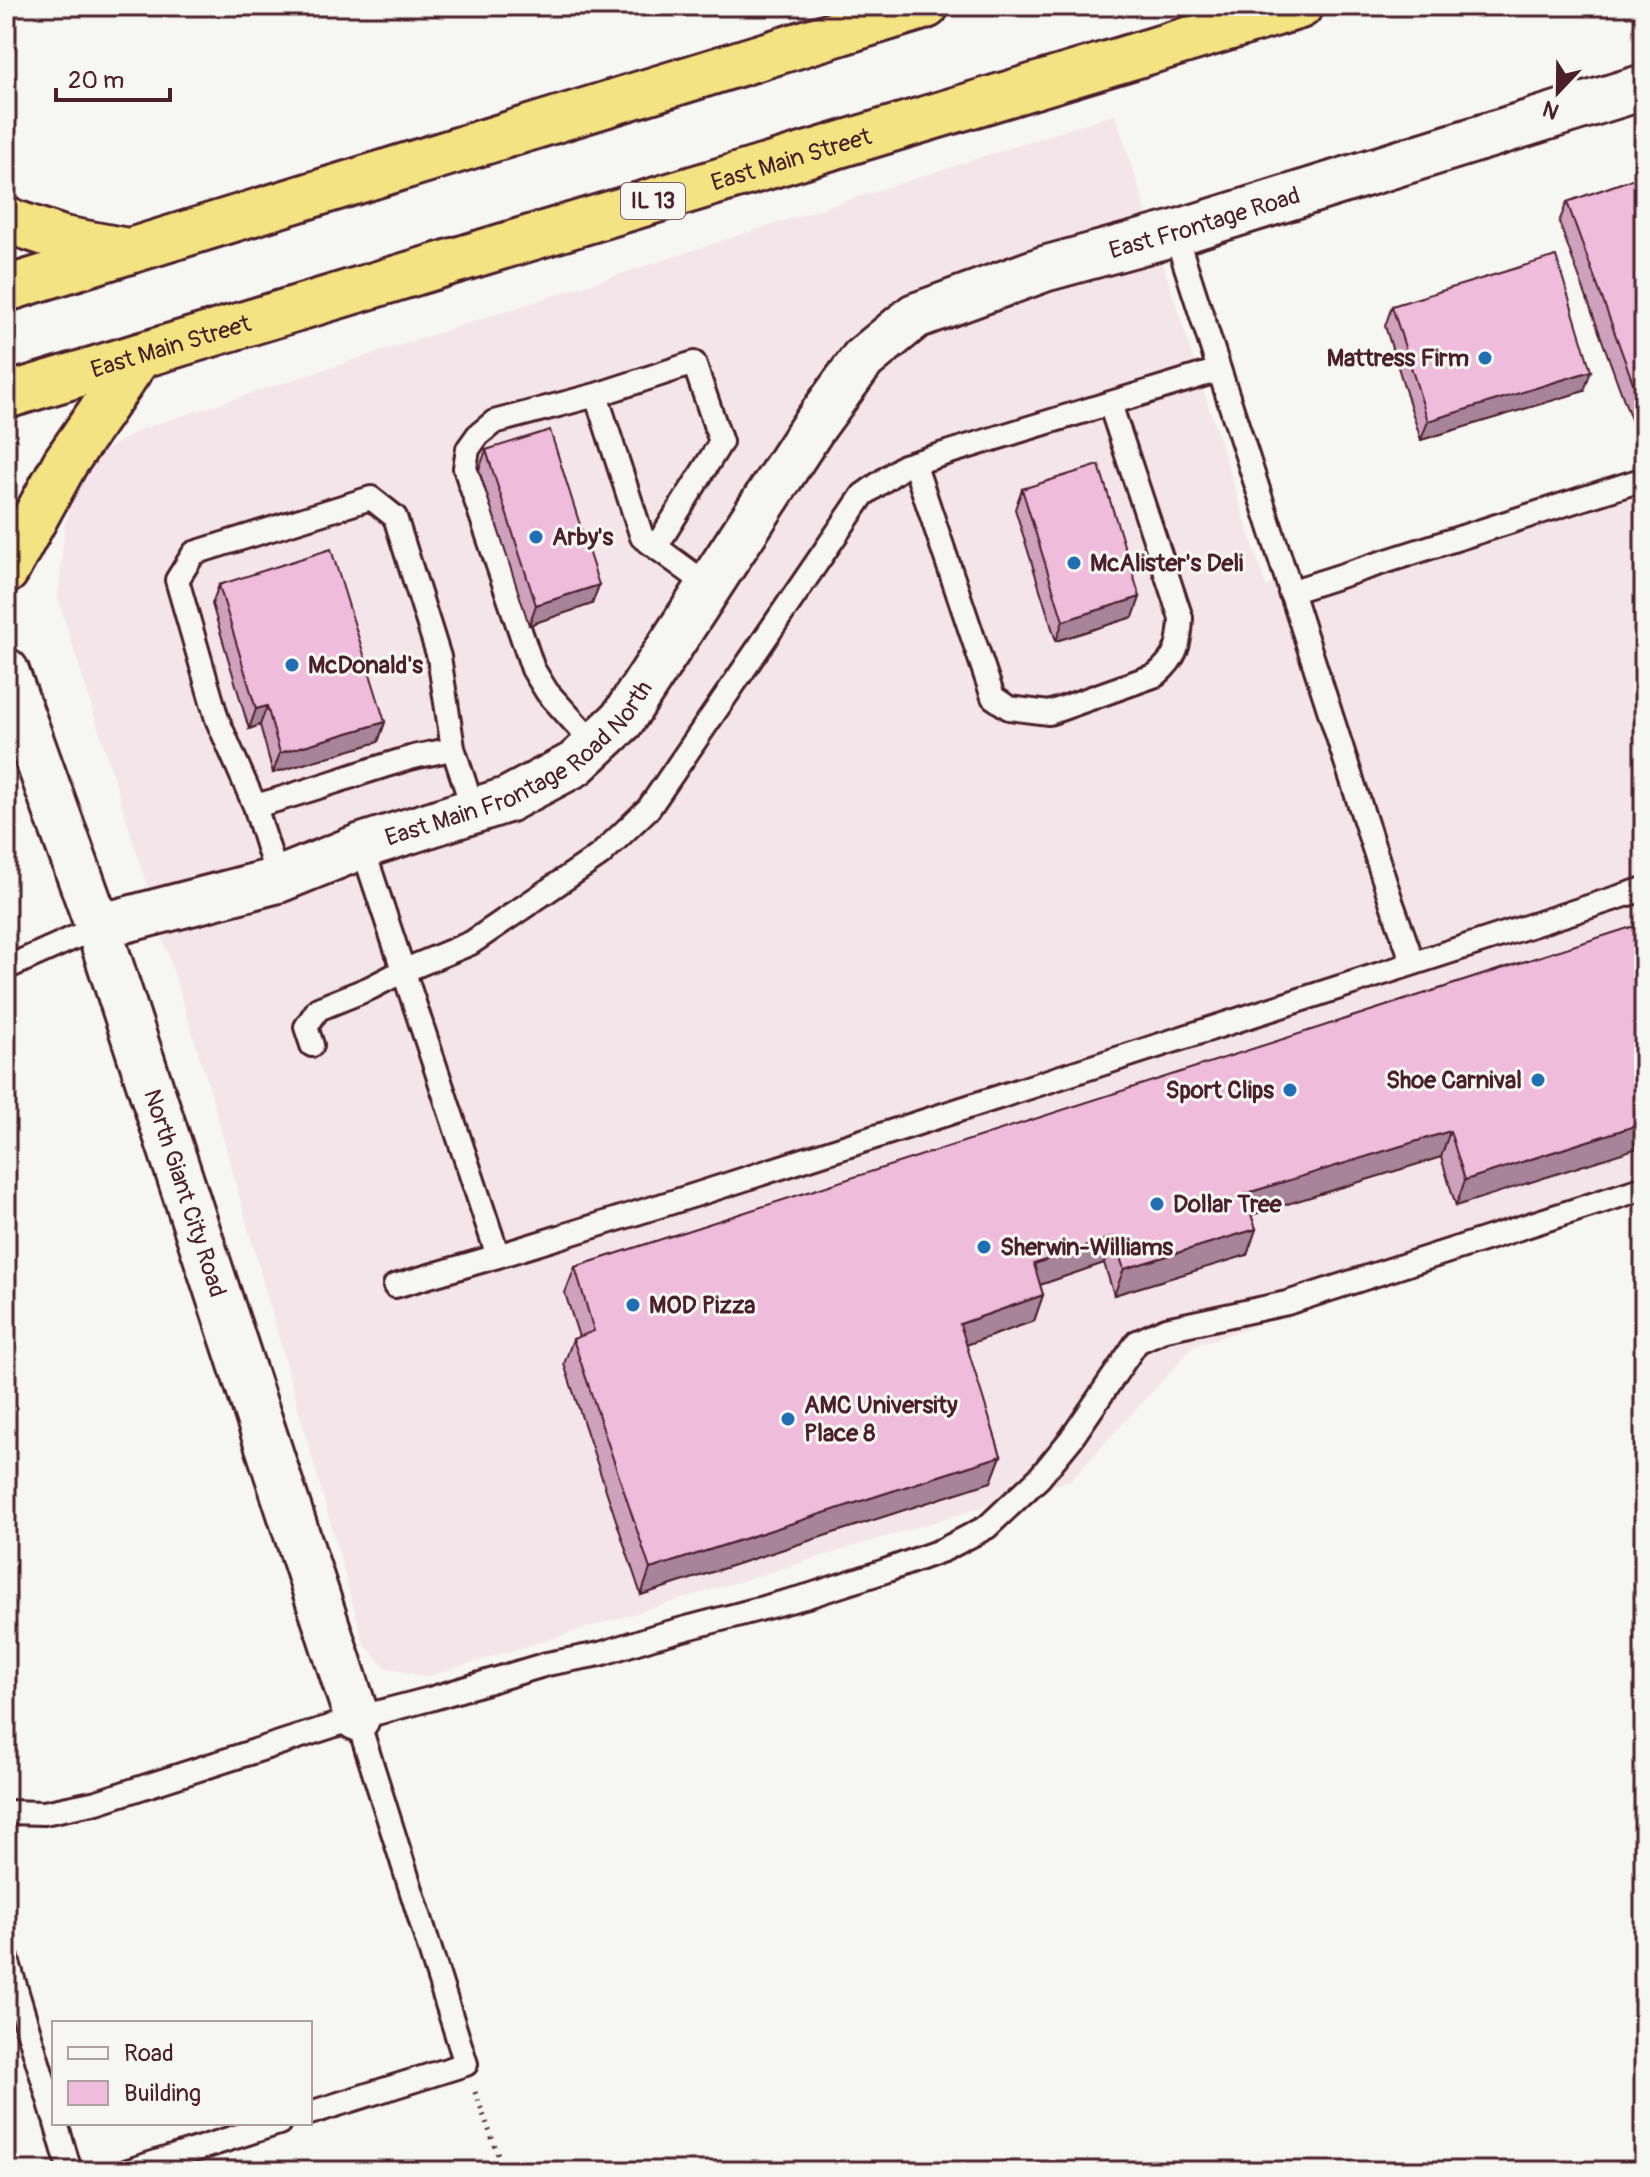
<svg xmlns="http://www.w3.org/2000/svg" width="1650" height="2177" font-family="Pangolin,sans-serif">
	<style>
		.built { fill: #f4e5eb }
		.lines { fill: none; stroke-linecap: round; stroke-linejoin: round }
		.service-casing { stroke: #4a1f2b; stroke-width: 28 }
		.minor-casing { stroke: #4a1f2b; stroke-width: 50 }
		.tertiary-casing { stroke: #4a1f2b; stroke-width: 50 }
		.trunk-casing { stroke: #4a1f2b; stroke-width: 50 }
		.path { stroke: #4a1f2b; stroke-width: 5; stroke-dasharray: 2 6; stroke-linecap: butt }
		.service { stroke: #f6f6f2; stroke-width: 22 }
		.minor { stroke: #f6f6f2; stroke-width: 44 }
		.tertiary { stroke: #f6f6f2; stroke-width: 44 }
		.trunk { stroke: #f4e382; stroke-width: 44 }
		.wall { fill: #cea2bc; stroke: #4a1f2b; stroke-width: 2 }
		.shaded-wall { fill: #a78499; stroke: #4a1f2b; stroke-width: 2 }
		.building { fill: #efbcdb; stroke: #4a1f2b; stroke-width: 2 }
		.poi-dot { fill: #1f6fb2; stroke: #f6f6f2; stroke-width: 3 }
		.labels { text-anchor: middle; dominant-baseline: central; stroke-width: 6; stroke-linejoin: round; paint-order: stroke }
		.shield { fill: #f6f6f2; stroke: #7e6067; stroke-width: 2 }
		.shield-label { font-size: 22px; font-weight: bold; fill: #4a1f2b }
		.street-label { font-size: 24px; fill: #4a1f2b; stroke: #f6f6f2 }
		.poi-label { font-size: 24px; font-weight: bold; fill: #4a1f2b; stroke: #f6f6f2; text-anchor: start }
	</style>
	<rect width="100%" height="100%" fill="#f6f6f2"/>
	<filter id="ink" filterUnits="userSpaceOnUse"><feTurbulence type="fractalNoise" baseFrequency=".0125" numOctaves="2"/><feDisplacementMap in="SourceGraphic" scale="16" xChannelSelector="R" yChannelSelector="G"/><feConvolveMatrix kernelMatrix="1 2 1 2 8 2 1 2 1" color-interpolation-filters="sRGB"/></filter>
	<g filter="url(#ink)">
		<path class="built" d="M 1115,114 L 1266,586 L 1644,465 L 1644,1198 L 1194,1346 L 1071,1480 L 426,1677 L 385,1667 L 364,1644 L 209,1087 L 58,598 L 65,522 L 84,474 L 107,449 L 141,429 Z"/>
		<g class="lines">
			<defs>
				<path id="service" d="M 1175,233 L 1392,904 L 1413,963
					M 914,463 L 993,697 L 1009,708 L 1049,713 L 1156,675 C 1177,657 1180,644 1181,618 L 1110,404
					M 656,547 L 721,442 L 694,363 L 596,395 L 642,537 L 709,586
					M 1290,592 L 1644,479
					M 595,745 L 547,692 L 533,669 L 465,468 L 468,449 L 478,435 L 494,422 L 596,395
					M 255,806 C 308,792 358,773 410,758 C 424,754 439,753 453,748 L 474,812
					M 362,846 L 498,1256 L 695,1195 L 1644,889
					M 278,880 L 255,806 L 217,719 L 177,580 L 194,553 L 371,498 L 395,517 L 439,657 L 453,748
					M 6,968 L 98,927
					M 312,1045 L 306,1027 L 318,1009 L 370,988 L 403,971 L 471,943 L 600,855 L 649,808 L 863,495 L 904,466 L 1219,370
					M 395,1286 L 498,1256
					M 6,1812 L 44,1813 L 97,1802 L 357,1718 L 430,1699 L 547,1664 L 600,1654 L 653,1637 L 808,1596 L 885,1571 L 943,1550 L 987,1527 L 1039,1478 L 1071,1439 L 1137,1342 L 1166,1329 L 1287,1303 L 1644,1188
					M 6,1956 L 54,2116
					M 310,2113 L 466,2064 L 357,1718
					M 56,2123 L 70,2171
					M 128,2171 L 279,2123"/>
				<g id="minor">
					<path id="s1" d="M 98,927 L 278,880 L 362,846 L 507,800 L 575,764 L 622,720 L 811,430 L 863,359 L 915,316 L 1044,269 L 1175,233 L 1644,87"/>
				</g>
				<g id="tertiary">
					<path id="s2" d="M 6,671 L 98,927 L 357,1718"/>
				</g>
				<g id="trunk">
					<path d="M 6,220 L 63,239 L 122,250"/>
					<path d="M 6,289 L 926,6"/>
					<path id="s3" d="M 6,396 L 1300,6"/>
					<path d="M 6,571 L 65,463 L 139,356"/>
				</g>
			</defs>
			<use href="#service" class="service-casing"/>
			<use href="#minor" class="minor-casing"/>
			<use href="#tertiary" class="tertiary-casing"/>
			<use href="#trunk" class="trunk-casing"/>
			<path class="path" d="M 475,2092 L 504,2171"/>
			<use href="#service" class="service"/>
			<use href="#minor" class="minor"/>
			<use href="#tertiary" class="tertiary"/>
			<use href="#trunk" class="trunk"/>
		</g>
		<path class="wall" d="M 1644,175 L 1644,418 L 1632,422 L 1559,222 L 1567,202 Z
			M 1392,306 L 1584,391 L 1421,440 L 1385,326 Z
			M 486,450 L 599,585 L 592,604 L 529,625 L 479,470 Z
			M 1022,489 L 1140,597 L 1133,617 L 1056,641 L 1015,509 Z
			M 219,585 L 385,722 L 378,742 L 273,773 L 260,725 L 249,729 L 212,604 Z
			M 1644,923 L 1456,1206 L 1441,1157 L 1251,1215 L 1256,1229 L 1247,1255 L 1114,1295 L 1104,1263 L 1040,1285 L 1043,1295 L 1034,1321 L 966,1345 L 1001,1456 L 991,1482 L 641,1595 L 564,1364 L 573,1339 L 579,1337 L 565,1293 L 575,1267 Z"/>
		<path class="shaded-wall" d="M 1591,371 L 1584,391 L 1421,440 L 1428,421 Z
			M 1644,400 L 1644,418 L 1632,422 L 1640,402 Z
			M 599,585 L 592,604 L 529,625 L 536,605 Z
			M 1140,597 L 1133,617 L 1056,641 L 1063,621 Z
			M 267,706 L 260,725 L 249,729 L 256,709 Z
			M 385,722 L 378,742 L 273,773 L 280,753 Z
			M 1644,1123 L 1644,1146 L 1456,1206 L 1465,1180 Z
			M 1450,1131 L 1441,1157 L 1235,1220 L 1244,1194 Z
			M 1256,1229 L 1247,1255 L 1114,1295 L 1124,1269 Z
			M 1113,1237 L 1104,1263 L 1025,1290 L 1034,1264 Z
			M 1043,1295 L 1034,1321 L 951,1350 L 960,1324 Z
			M 1001,1456 L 991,1482 L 641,1595 L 650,1569 Z"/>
		<path class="building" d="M 1644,175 L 1644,400 L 1640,402 L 1567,202 Z
			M 1556,256 L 1591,371 L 1428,421 L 1392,306 Z
			M 550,430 L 599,585 L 536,605 L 486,450 Z
			M 1099,465 L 1140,597 L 1063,621 L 1022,489 Z
			M 331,549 L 385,722 L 280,753 L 267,706 L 256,709 L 219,585 Z
			M 1644,923 L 1644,1123 L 1465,1180 L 1450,1131 L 1244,1194 L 1256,1229 L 1124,1269 L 1113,1237 L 1034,1264 L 1043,1295 L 960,1324 L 1001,1456 L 650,1569 L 573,1339 L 594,1331 L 575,1267 Z"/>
	</g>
	<g class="poi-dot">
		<circle cx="1485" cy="358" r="8"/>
		<circle cx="536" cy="537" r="8"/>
		<circle cx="1074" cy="563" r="8"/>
		<circle cx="292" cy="665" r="8"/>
		<circle cx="1538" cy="1080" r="8"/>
		<circle cx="1290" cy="1090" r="8"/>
		<circle cx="1157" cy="1204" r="8"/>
		<circle cx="984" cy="1247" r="8"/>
		<circle cx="633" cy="1305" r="8"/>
		<circle cx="788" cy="1419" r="8"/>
	</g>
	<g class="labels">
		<rect class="shield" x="621" y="183" width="64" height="36" rx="6"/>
		<g class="shield-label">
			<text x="653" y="201">IL 13</text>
		</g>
		<g class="street-label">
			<text stroke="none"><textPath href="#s3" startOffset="820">East Main Street</textPath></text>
			<text stroke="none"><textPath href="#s1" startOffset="1376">East Frontage Road</textPath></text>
			<text stroke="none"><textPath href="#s3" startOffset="172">East Main Street</textPath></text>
			<text stroke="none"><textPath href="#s1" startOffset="458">East Main Frontage Road North</textPath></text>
			<text stroke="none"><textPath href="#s2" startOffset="552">North Giant City Road</textPath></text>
		</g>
		<g class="poi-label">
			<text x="1469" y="358" text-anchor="end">Mattress Firm</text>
			<text x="552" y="537">Arby's</text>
			<text x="1090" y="563">McAlister's Deli</text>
			<text x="308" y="665">McDonald's</text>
			<text x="1522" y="1080" text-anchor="end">Shoe Carnival</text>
			<text x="1274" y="1090" text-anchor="end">Sport Clips</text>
			<text x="1173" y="1204">Dollar Tree</text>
			<text x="1000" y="1247">Sherwin-Williams</text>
			<text x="649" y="1305">MOD Pizza</text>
			<text x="804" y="1405">AMC University<tspan x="804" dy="28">Place 8</tspan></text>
		</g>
	</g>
	<rect width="1650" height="2177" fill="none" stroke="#f6f6f2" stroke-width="32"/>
	<rect x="16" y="16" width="1618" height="2145" fill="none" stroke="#4a1f2b" stroke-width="3" filter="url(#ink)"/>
	<rect x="52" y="2021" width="260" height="104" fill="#f6f6f2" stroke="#b1a0a2" stroke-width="2"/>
	<rect x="68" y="2047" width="40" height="12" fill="#f6f6f2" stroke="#b1a0a2" stroke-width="2"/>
	<text x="124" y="2061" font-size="24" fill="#4a1f2b">Road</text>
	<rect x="68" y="2081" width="40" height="24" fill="#efbcdb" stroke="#b1a0a2" stroke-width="2"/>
	<text x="124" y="2101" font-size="24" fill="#4a1f2b">Building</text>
	<g transform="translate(1558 92) rotate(202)" stroke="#f6f6f2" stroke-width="6" paint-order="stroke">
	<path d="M0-6L14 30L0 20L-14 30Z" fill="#4a1f2b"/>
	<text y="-12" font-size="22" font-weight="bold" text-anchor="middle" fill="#4a1f2b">N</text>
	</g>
	<path d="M56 88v12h114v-12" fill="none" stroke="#4a1f2b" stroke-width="4"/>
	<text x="68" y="88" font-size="24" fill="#4a1f2b" stroke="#f6f6f2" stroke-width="6" paint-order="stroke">20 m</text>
</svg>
